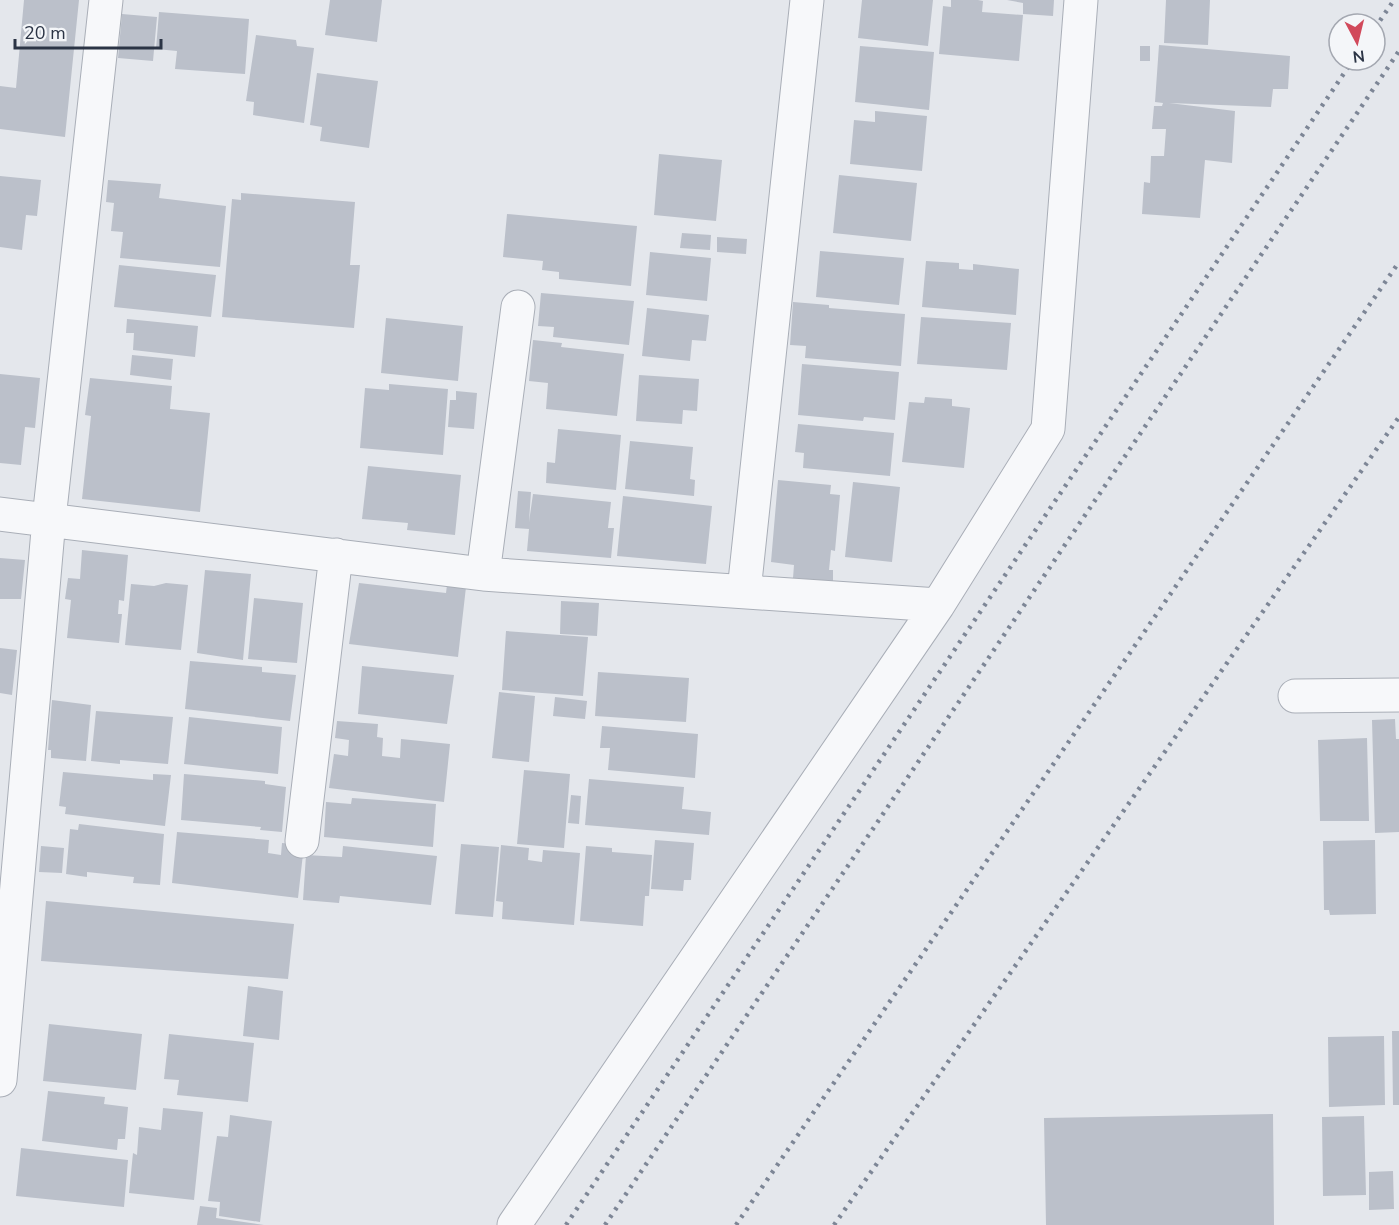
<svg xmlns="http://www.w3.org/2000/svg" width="1399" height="1225" font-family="'Nunito Sans',sans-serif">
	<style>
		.building { fill: #bbc0ca }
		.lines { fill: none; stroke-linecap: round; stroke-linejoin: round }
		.minor-casing { stroke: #a9aeb7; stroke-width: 35 }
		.minor { stroke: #f7f8fa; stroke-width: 33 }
		.rail { stroke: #7d8696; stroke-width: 4.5; stroke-dasharray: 3 6; stroke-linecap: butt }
	</style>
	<rect width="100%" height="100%" fill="#e4e7ec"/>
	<path class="building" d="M 24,0 L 79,0 L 65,137 L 0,129 L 0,86 L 16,88 Z
		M 330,0 L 382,0 L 377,42 L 325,35 Z
		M 862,0 L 933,0 L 928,46 L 858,38 Z
		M 951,0 L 978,0 L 983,1 L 982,12 L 1023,15 L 1019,61 L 939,54 L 943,6 L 951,7 Z
		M 1007,0 L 1054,0 L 1053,16 L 1023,14 L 1023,3 Z
		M 1166,0 L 1210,0 L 1208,45 L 1164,43 Z
		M 159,12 L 249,19 L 245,74 L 175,69 L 177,51 L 156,49 Z
		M 122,14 L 157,17 L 153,61 L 118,58 Z
		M 256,35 L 296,40 L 297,46 L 314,48 L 304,123 L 253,115 L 254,102 L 246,101 Z
		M 1159,45 L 1290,56 L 1288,89 L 1273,89 L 1271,107 L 1169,103 L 1235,111 L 1232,163 L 1205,160 L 1200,218 L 1142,214 L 1144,182 L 1150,183 L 1151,156 L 1164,156 L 1166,129 L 1152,129 L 1154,106 L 1162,106 L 1163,103 L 1155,102 Z
		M 860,46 L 934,52 L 929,110 L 855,102 Z
		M 1140,46 L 1150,46 L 1150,61 L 1140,61 Z
		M 317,73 L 378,81 L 369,148 L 320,141 L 322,127 L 310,125 Z
		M 875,111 L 927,116 L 922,171 L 850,164 L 854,120 L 875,122 Z
		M 659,154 L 722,160 L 716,221 L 654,215 Z
		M 839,175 L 917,183 L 911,241 L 833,233 Z
		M 0,176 L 41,180 L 37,216 L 26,215 L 22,250 L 0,247 Z
		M 108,180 L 161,184 L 159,198 L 226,206 L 220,267 L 120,258 L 123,232 L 111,231 L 114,203 L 106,202 Z
		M 241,193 L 355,202 L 350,265 L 360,265 L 354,328 L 222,317 L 232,199 L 241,200 Z
		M 507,214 L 637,226 L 631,286 L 559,279 L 559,272 L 542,270 L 543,261 L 503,257 Z
		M 682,233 L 711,235 L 710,250 L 680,248 Z
		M 717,237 L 747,239 L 746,254 L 717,252 Z
		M 820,251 L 904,258 L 899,305 L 816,297 Z
		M 650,252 L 711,258 L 707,301 L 646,295 Z
		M 926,261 L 959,263 L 959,269 L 973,270 L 973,264 L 1019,269 L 1016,315 L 922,307 Z
		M 119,265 L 216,275 L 211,317 L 114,307 Z
		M 541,293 L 634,301 L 629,345 L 553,337 L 554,327 L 538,326 Z
		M 793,302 L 829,305 L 829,308 L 905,314 L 901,366 L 805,358 L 806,346 L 790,345 Z
		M 647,308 L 709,315 L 706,341 L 692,340 L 690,361 L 642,356 Z
		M 921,317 L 1011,323 L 1007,370 L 917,364 Z
		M 386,318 L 463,326 L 458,381 L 381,373 Z
		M 127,319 L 198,326 L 195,357 L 133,350 L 134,333 L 126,333 Z
		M 533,340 L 562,343 L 561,347 L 624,354 L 617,416 L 546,409 L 548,383 L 529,381 Z
		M 132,355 L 173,359 L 171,380 L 130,375 Z
		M 802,364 L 899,372 L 895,420 L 864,417 L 863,421 L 798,415 Z
		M 0,374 L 40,378 L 35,428 L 25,427 L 21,465 L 0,463 Z
		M 639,375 L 699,379 L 697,411 L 683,410 L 682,424 L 636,421 Z
		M 90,378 L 172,386 L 170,409 L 210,413 L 200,512 L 82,499 L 91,416 L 85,415 Z
		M 389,384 L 448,389 L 443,455 L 360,448 L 365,388 L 389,390 Z
		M 456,391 L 477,393 L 474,429 L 448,427 L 450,400 L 456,400 Z
		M 925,397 L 952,399 L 952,406 L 970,408 L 964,468 L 902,462 L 909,402 L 924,403 Z
		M 798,424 L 894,433 L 890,476 L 803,468 L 804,453 L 795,452 Z
		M 558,429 L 621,435 L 616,490 L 546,483 L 547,462 L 555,463 Z
		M 630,441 L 693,447 L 690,479 L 695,480 L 694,496 L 625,489 Z
		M 368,466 L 461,475 L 455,535 L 407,530 L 408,523 L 362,519 Z
		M 778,480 L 831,485 L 830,494 L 840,495 L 835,551 L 831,550 L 829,570 L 833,570 L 833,581 L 793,578 L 794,565 L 771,562 Z
		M 853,482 L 900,487 L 892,562 L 845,557 Z
		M 518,491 L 531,492 L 529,522 L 533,494 L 611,502 L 608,528 L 614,528 L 611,558 L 527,551 L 529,529 L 515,528 Z
		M 623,496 L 712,506 L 706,564 L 617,556 Z
		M 82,550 L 128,555 L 124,601 L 119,600 L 118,614 L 122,614 L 119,643 L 67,638 L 71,600 L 65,599 L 68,578 L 80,579 Z
		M 0,558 L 25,560 L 21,599 L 0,599 Z
		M 205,570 L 251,574 L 243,660 L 197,653 Z
		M 166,583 L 188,585 L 181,650 L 125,645 L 131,584 L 154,586 Z
		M 359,583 L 446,593 L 447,585 L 466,587 L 458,657 L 349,644 Z
		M 254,598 L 303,603 L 297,663 L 248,659 Z
		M 561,601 L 599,603 L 597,636 L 560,634 Z
		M 506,631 L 588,637 L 583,696 L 502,690 Z
		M 0,648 L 17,650 L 12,695 L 0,693 Z
		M 190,661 L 262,667 L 262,672 L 296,675 L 290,721 L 185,709 Z
		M 362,666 L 454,675 L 447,724 L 358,714 Z
		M 598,672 L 689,678 L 686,722 L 595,716 Z
		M 499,692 L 535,696 L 529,762 L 492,758 Z
		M 555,697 L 587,701 L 585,719 L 553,716 Z
		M 52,700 L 91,705 L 86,761 L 51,758 L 51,750 L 48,750 Z
		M 96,711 L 173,717 L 168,764 L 120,760 L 120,764 L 91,761 Z
		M 189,717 L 282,727 L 278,774 L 184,764 Z
		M 1395,719 L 1396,739 L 1399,739 L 1399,832 L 1375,833 L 1372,720 Z
		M 337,721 L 378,724 L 377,737 L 383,738 L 382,756 L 400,758 L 401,739 L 450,744 L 444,802 L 329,788 L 334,754 L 348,756 L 349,740 L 335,738 Z
		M 602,726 L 698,734 L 695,778 L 608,770 L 610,748 L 600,748 Z
		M 1367,738 L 1369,821 L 1320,821 L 1318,740 Z
		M 524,770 L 570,774 L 564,848 L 517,844 Z
		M 63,772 L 153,780 L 153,774 L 171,775 L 165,826 L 65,814 L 66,807 L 59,806 Z
		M 184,774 L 265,781 L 265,784 L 286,787 L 282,832 L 260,830 L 261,827 L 181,820 Z
		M 589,779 L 684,787 L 682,809 L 711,812 L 709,835 L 585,825 Z
		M 571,795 L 581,796 L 579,824 L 568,823 Z
		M 352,798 L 436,804 L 433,847 L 324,837 L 326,802 L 351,804 Z
		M 79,824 L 164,834 L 160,885 L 133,883 L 134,877 L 87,872 L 87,877 L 66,874 L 70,829 L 78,830 Z
		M 177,832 L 269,840 L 268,853 L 281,855 L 282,843 L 304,845 L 298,898 L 172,883 Z
		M 655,840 L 694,843 L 691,880 L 684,880 L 683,891 L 651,889 Z
		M 1375,840 L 1376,914 L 1330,915 L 1329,910 L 1324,910 L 1323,841 Z
		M 461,844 L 499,847 L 493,917 L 455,914 Z
		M 501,845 L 529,848 L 528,860 L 542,862 L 543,850 L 580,853 L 574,925 L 502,919 L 503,902 L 496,901 Z
		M 41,846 L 64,848 L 62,873 L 39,872 Z
		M 343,846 L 437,856 L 431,905 L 340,896 L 339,903 L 303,900 L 306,855 L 342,857 Z
		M 586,846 L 612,848 L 612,852 L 652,855 L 649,896 L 645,896 L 643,926 L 580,921 Z
		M 46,901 L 294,924 L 288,979 L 41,961 Z
		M 248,986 L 283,991 L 279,1040 L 243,1036 Z
		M 49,1024 L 142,1034 L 136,1090 L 43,1081 Z
		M 1392,1031 L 1399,1031 L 1399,1105 L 1393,1105 Z
		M 169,1034 L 254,1043 L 248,1102 L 177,1095 L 179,1080 L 164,1079 Z
		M 1384,1036 L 1385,1105 L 1329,1107 L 1328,1037 Z
		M 48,1091 L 105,1097 L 104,1104 L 128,1107 L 125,1139 L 118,1139 L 117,1150 L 42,1141 Z
		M 163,1108 L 203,1112 L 194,1200 L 129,1193 L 133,1153 L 137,1155 L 139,1127 L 161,1130 Z
		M 1273,1114 L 1274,1225 L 1046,1225 L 1044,1118 Z
		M 230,1115 L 272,1121 L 260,1222 L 219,1216 L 220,1202 L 208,1201 L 217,1136 L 228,1137 Z
		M 1364,1116 L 1366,1195 L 1323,1196 L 1322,1117 Z
		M 21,1148 L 128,1160 L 124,1207 L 16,1196 Z
		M 1393,1171 L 1394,1209 L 1369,1210 L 1369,1172 Z
		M 200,1206 L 217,1208 L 216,1218 L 264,1225 L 197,1225 Z"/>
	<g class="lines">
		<defs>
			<path id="minor" d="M 0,514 L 483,574 L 938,605
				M 483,574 L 518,307
				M 744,591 L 807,0
				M 1295,696 L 1399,695
				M 302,841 L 336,555
				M 0,1080 L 49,519 L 106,0
				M 514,1225 L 938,605 L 1048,429 L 1081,0"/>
		</defs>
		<use href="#minor" class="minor-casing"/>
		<use href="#minor" class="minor"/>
		<path class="rail" d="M 1375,28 L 1394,0
			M 566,1225 L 1353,60
			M 605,1225 L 1399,51
			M 736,1225 L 1399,262
			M 834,1225 L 1399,417"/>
	</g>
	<g transform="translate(1357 42) rotate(173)"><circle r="28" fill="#f4f6f9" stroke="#a4a8b1" stroke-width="1.5"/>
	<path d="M0-4.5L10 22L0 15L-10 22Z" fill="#d1495b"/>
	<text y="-9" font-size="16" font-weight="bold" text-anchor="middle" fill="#2b3445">N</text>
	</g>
	<path d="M15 39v9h146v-9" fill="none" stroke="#2b3445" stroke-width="3"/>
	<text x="24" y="39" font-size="18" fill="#2b3445" stroke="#f4f6f9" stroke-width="4.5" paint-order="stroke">20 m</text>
</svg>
